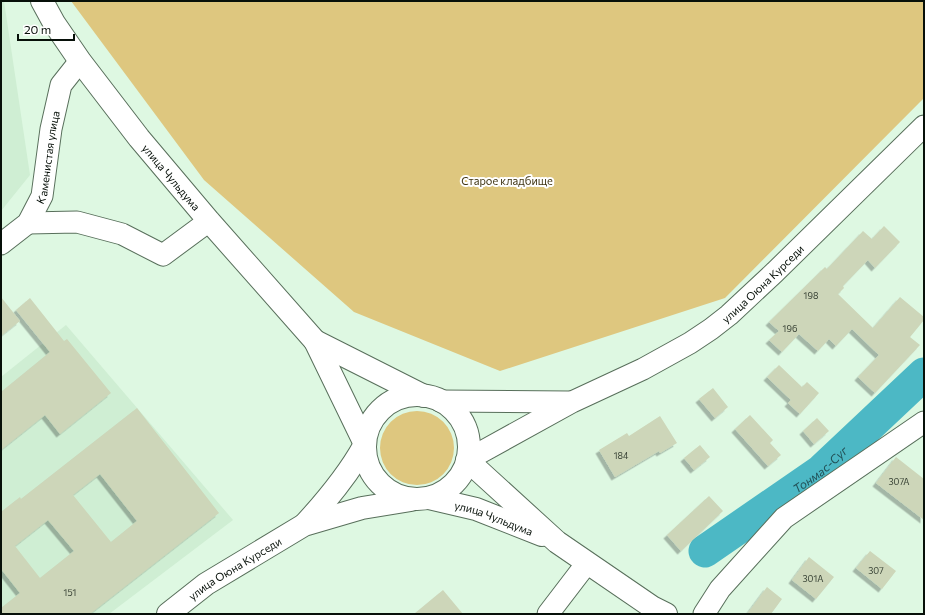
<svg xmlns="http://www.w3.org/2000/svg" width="925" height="615" font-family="Commissioner,sans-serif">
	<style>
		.built { fill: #cfeed3 }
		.green { fill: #dec77f }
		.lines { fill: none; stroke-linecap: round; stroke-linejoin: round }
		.river { stroke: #4cb8c5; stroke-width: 33 }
		.building { fill: #cdd6b9; fill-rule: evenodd; filter: url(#shadow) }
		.street-casing { stroke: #586f5b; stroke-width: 23 }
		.secondary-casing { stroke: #586f5b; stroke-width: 24 }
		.street { stroke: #fff; stroke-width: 21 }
		.secondary { stroke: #fff; stroke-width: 22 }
		.labels { text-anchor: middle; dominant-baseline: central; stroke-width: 4; stroke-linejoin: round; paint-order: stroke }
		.number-label { font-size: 9px; fill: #384235 }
		.street-label { font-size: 11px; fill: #071009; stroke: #fff }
		.park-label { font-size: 11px; fill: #3e3312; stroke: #fff }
		.water-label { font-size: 12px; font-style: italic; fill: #225157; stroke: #fff }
	</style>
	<defs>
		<filter id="shadow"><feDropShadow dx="-3.5" dy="3.5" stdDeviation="0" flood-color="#0004"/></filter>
	</defs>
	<rect width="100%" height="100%" fill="#def8e2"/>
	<path class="built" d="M 1,1 L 4,1 L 30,175 L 1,211 Z
		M 66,325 L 233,520 L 109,614 L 1,614 L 1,377 Z"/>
	<path class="green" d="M 71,1 L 924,1 L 924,98 L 725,298 L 500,371 L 354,312 L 204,180 Z
		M380 448a37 37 0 1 1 74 0a37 37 0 1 1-74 0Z"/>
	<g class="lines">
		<path class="river" id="s1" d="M 705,551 L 821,471 L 924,374"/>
	</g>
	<path class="building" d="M 884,226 L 900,242 L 875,268 L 868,260 L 843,286 L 844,288 L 838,294 L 873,328 L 900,297 L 924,317 L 924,320 L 910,337 L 920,345 L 875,393 L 858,377 L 879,355 L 852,329 L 836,346 L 829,339 L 818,351 L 799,334 L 782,352 L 769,340 L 779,331 L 769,322 L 825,267 L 827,269 L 863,231 L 872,239 Z
		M 1,297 L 20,321 L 1,336 Z
		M 30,298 L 64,341 L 67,339 L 111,393 L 60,434 L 45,415 L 1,450 L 1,392 L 50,352 L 16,310 Z
		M 779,365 L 802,387 L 807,382 L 819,393 L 800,414 L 788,403 L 791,400 L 767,377 Z
		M 713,388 L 728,407 L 715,418 L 699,399 Z
		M 137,408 L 219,513 L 90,614 L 1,614 L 1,608 L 20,593 L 1,569 L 1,512 L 20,497 L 21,499 ZM 100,474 L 137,521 L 111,542 L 73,495 ZM 48,520 L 74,551 L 40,578 L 15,546 Z
		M 750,415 L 773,440 L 770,443 L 781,455 L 768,466 L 735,429 Z
		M 660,416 L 677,443 L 660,453 L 659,451 L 615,477 L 599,450 L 627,433 L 629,436 Z
		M 817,418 L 829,431 L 814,444 L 803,431 Z
		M 700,445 L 710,457 L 694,470 L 684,458 Z
		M 896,457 L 924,479 L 924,520 L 876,483 Z
		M 709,496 L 723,511 L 681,551 L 667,535 Z
		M 870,551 L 896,571 L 882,589 L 856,568 Z
		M 809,557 L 834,577 L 816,599 L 792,580 Z
		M 767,587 L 782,599 L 771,614 L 747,614 Z
		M 443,590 L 463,614 L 414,614 Z"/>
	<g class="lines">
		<defs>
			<g id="street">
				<path d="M 28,223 L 77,222 L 122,234 L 163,255 L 209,221"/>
				<path id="s2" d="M 1,244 L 28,223 L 42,196 L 51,129 L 61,85 L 80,61"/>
				<path d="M 440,401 L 569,402"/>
				<path id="s3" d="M 467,460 L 572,402 L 643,369 L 690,343 L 711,329 L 729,315 L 775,272 L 924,126"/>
				<path d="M 548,614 L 587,563"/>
				<path d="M 704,614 L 720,589 L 784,518 L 924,422"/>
			</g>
			<g id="secondary">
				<path id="s4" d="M 42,1 L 54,23 L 80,61 L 139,138 L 209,221 L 315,341 L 365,444"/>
				<path d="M 315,341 L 424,396"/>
				<circle cx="417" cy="447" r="52"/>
				<path d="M 467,460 L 557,542 L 652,607 L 666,614"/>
				<path id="s5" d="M 429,498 L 476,509 L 542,535"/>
				<path d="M 305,524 C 327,500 348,475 364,446"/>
				<path id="s6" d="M 168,614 L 206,584 L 304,525 L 362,508 L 411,500"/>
			</g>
		</defs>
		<use href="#street" class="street-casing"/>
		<use href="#secondary" class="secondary-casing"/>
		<use href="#street" class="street"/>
		<use href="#secondary" class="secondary"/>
	</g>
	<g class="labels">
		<g class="number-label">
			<text x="811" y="295">198</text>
			<text x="790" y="328">196</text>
			<text x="621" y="455">184</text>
			<text x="899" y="481">307А</text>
			<text x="876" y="570">307</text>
			<text x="813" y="578">301А</text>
			<text x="70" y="592">151</text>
		</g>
		<g class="street-label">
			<text stroke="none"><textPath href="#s2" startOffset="104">Каменистая улица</textPath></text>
			<text stroke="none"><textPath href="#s4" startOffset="219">улица Чульдума</textPath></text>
			<text stroke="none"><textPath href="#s3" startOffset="346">улица Оюна Курседи</textPath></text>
			<text stroke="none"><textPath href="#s5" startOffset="68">улица Чульдума</textPath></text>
			<text stroke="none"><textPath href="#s6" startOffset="81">улица Оюна Курседи</textPath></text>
		</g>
		<g class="park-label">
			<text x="507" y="180">Старое кладбище</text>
		</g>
		<g class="water-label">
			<text stroke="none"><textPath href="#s1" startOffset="141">Тонмас-Суг</textPath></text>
		</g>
	</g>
	<rect width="925" height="615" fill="none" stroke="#071009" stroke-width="4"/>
	<path d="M18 34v6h56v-6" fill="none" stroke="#071009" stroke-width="2"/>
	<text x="24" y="34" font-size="12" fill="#071009" stroke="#ffffff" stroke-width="3" paint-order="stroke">20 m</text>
</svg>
